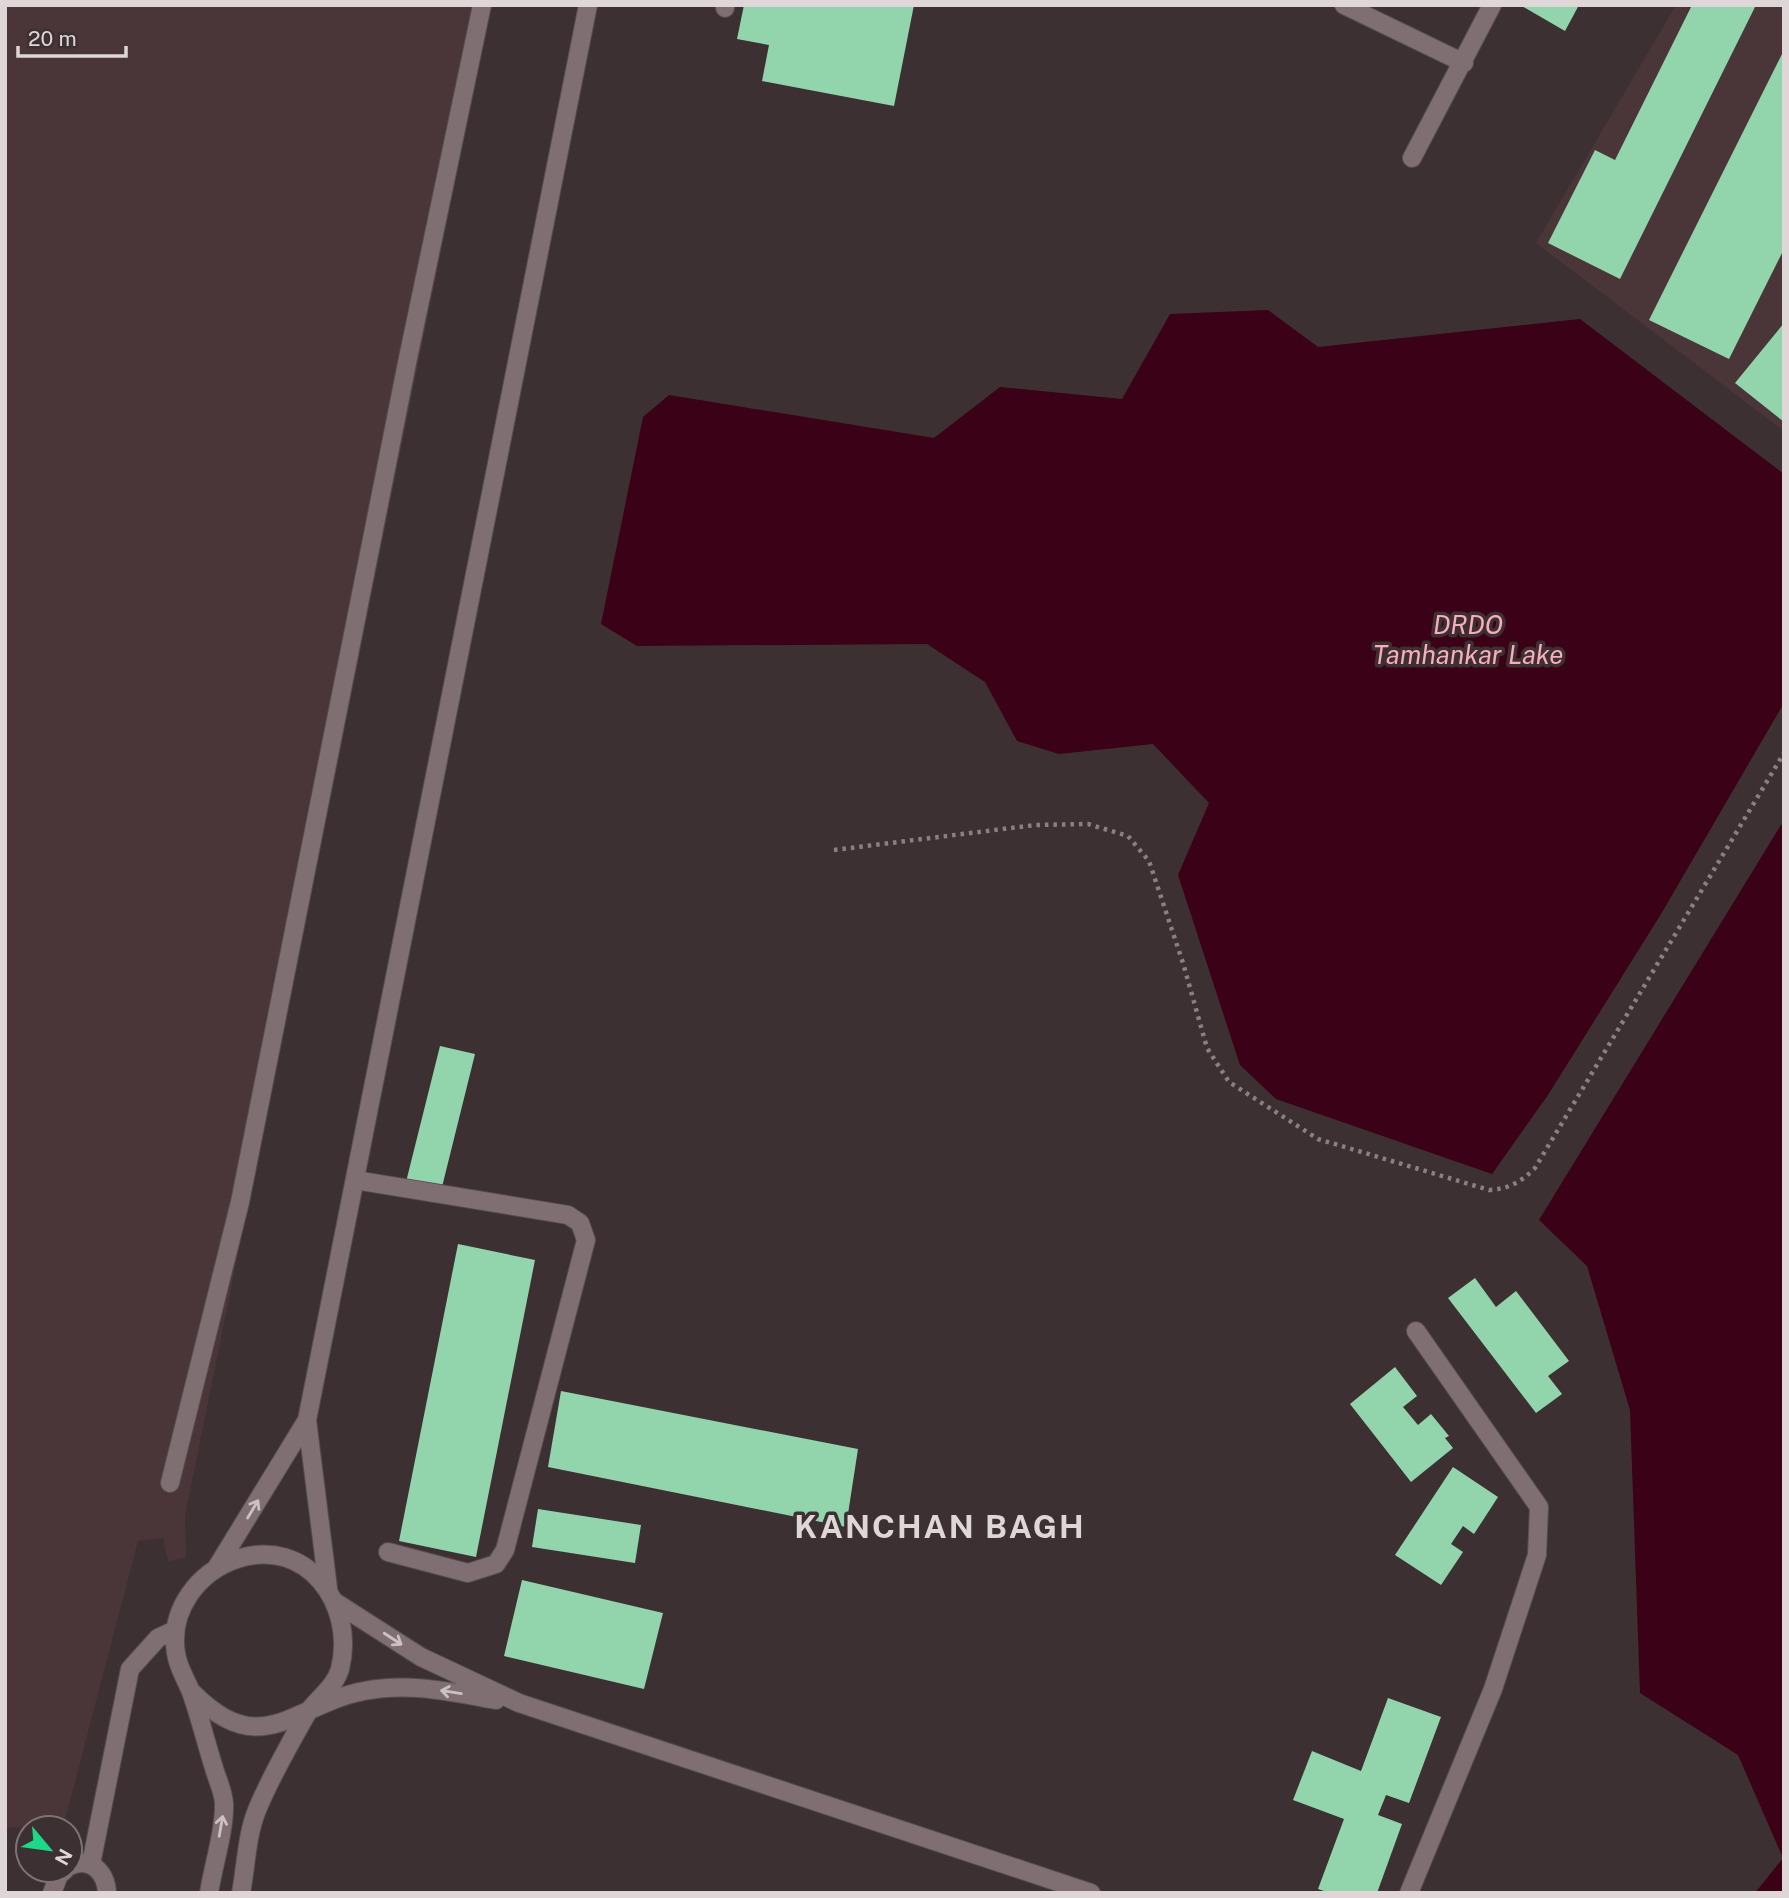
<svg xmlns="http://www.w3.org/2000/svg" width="1789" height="1898" font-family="'Public Sans',sans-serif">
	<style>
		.built { fill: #4a3539 }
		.water { fill: #3b0116 }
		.building { fill: #92d5ad }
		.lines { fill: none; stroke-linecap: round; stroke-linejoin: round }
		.minor-casing { stroke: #584d4f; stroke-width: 20 }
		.path { stroke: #8a8081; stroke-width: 4.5; stroke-dasharray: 3.5 5; stroke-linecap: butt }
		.minor { stroke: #7f6f72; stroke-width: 18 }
		.oneway { stroke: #cbc1c3 }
		.labels { text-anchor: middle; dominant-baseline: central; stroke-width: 7; stroke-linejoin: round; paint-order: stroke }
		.water-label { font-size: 26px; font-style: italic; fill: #fbacbc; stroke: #3d3032 }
		.district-label { font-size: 32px; font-weight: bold; letter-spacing: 2px; fill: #ded6d7; stroke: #3d3032 }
	</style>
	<rect width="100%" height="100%" fill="#3d3032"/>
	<path class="built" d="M 5,5 L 491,5 L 185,1516 L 186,1557 L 168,1562 L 163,1538 L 138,1541 L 64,1824 L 5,1828 Z
		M 1676,5 L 1784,5 L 1784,431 L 1536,243 Z"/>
	<path class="water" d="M 1268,310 L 1318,347 L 1580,319 L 1784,474 L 1784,703 L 1661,914 L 1548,1095 L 1492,1174 L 1276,1099 L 1240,1065 L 1178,875 L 1209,803 L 1153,744 L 1059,754 L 1017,741 L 985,682 L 927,644 L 637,646 L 601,624 L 643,417 L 669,395 L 934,438 L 1000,387 L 1122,399 L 1170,314 Z
		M 1784,820 L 1784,1893 L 1755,1893 L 1783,1858 L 1738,1755 L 1640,1693 L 1630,1410 L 1587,1266 L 1539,1220 Z"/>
	<path class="building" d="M 744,5 L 914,5 L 894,106 L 762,81 L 769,45 L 737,39 Z
		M 1520,5 L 1579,5 L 1565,31 Z
		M 1692,5 L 1756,5 L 1620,279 L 1548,243 L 1595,150 L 1615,160 Z
		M 1784,50 L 1784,249 L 1729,359 L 1649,320 Z
		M 1784,323 L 1784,422 L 1735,383 Z
		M 440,1046 L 475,1054 L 441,1191 L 406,1182 Z
		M 458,1244 L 535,1260 L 476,1557 L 399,1541 Z
		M 1475,1278 L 1496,1307 L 1516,1291 L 1569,1361 L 1548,1376 L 1562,1394 L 1536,1413 L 1448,1298 Z
		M 1395,1367 L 1417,1396 L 1403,1407 L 1418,1425 L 1431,1414 L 1449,1436 L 1445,1438 L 1453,1448 L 1411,1482 L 1350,1404 Z
		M 561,1391 L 858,1449 L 846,1527 L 548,1467 Z
		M 1453,1467 L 1498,1497 L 1474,1534 L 1463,1526 L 1451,1544 L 1463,1552 L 1441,1585 L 1395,1555 Z
		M 538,1509 L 641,1525 L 635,1563 L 532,1547 Z
		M 522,1580 L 663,1613 L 644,1689 L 504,1656 Z
		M 1388,1698 L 1441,1717 L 1409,1803 L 1386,1795 L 1378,1815 L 1402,1824 L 1377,1893 L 1330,1893 L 1318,1889 L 1344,1819 L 1293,1800 L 1312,1751 L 1361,1771 Z"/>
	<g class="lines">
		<defs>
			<path id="minor" d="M 1344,5 L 1464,63
				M 725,8 L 725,5
				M 1412,158 L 1492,5
				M 355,1180 L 568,1215 L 580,1223 L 586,1240 L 505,1550 L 496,1564 L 468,1573 L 388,1552
				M 170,1483 L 240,1202 L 408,358 L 482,5
				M 217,1567 L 307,1420
				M 328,1588 L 307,1420 L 588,5
				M 335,1602 L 421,1657 L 519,1703 L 1091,1893
				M 193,1693 C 262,1763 294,1704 364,1691 C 409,1682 451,1692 496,1700
				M 91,1864 L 130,1669 L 158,1638 L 175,1630
				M 70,1866 C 90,1856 106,1872 107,1893
				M 52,1893 L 59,1875 L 65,1870
				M 209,1893 C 213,1866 225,1830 224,1804 C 224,1793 217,1779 214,1768 C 206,1743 200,1717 191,1692 C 186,1679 178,1668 176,1653 C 169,1610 198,1572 237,1559 C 307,1536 356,1605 340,1669 C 334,1689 316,1699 306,1715 C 289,1745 270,1778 257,1810 C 247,1834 246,1866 241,1893
				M 1409,1893 L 1493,1689 L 1537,1555 L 1539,1507 L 1416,1331"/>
		</defs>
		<use href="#minor" class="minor-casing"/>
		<path class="path" d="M 834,850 L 1035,825 L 1088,824 L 1128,836 L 1149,861 L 1183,963 L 1207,1048 L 1229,1082 L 1318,1139 L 1489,1190 C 1509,1189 1521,1182 1535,1168 L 1784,753"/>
		<use href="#minor" class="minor"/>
	</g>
	<defs><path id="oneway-shaft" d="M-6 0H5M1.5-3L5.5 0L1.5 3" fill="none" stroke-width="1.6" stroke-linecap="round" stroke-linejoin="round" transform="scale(1.75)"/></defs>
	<g class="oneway">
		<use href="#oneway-shaft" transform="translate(253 1509) rotate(-59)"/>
		<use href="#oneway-shaft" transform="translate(393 1639) rotate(33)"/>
		<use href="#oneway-shaft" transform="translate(451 1692) rotate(-171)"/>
		<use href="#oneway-shaft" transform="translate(221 1826) rotate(-80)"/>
	</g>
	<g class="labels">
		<g class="water-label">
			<text x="1468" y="624">DRDO<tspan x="1468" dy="30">Tamhankar Lake</tspan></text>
		</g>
		<g class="district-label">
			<text x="940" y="1526">KANCHAN BAGH</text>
		</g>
	</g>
	<rect width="1789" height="1898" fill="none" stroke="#ded6d7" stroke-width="14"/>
	<g transform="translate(49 1849) rotate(119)"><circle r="33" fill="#3d3032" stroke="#7d7274" stroke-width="2"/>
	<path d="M0-5L12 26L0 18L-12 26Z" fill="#1dd888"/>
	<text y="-10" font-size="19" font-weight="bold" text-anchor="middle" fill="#ded6d7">N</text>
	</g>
	<path d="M18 46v10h108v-10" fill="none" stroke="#ded6d7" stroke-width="3.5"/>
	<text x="28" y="46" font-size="21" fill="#ded6d7" stroke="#3d3032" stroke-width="5" paint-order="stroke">20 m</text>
</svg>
